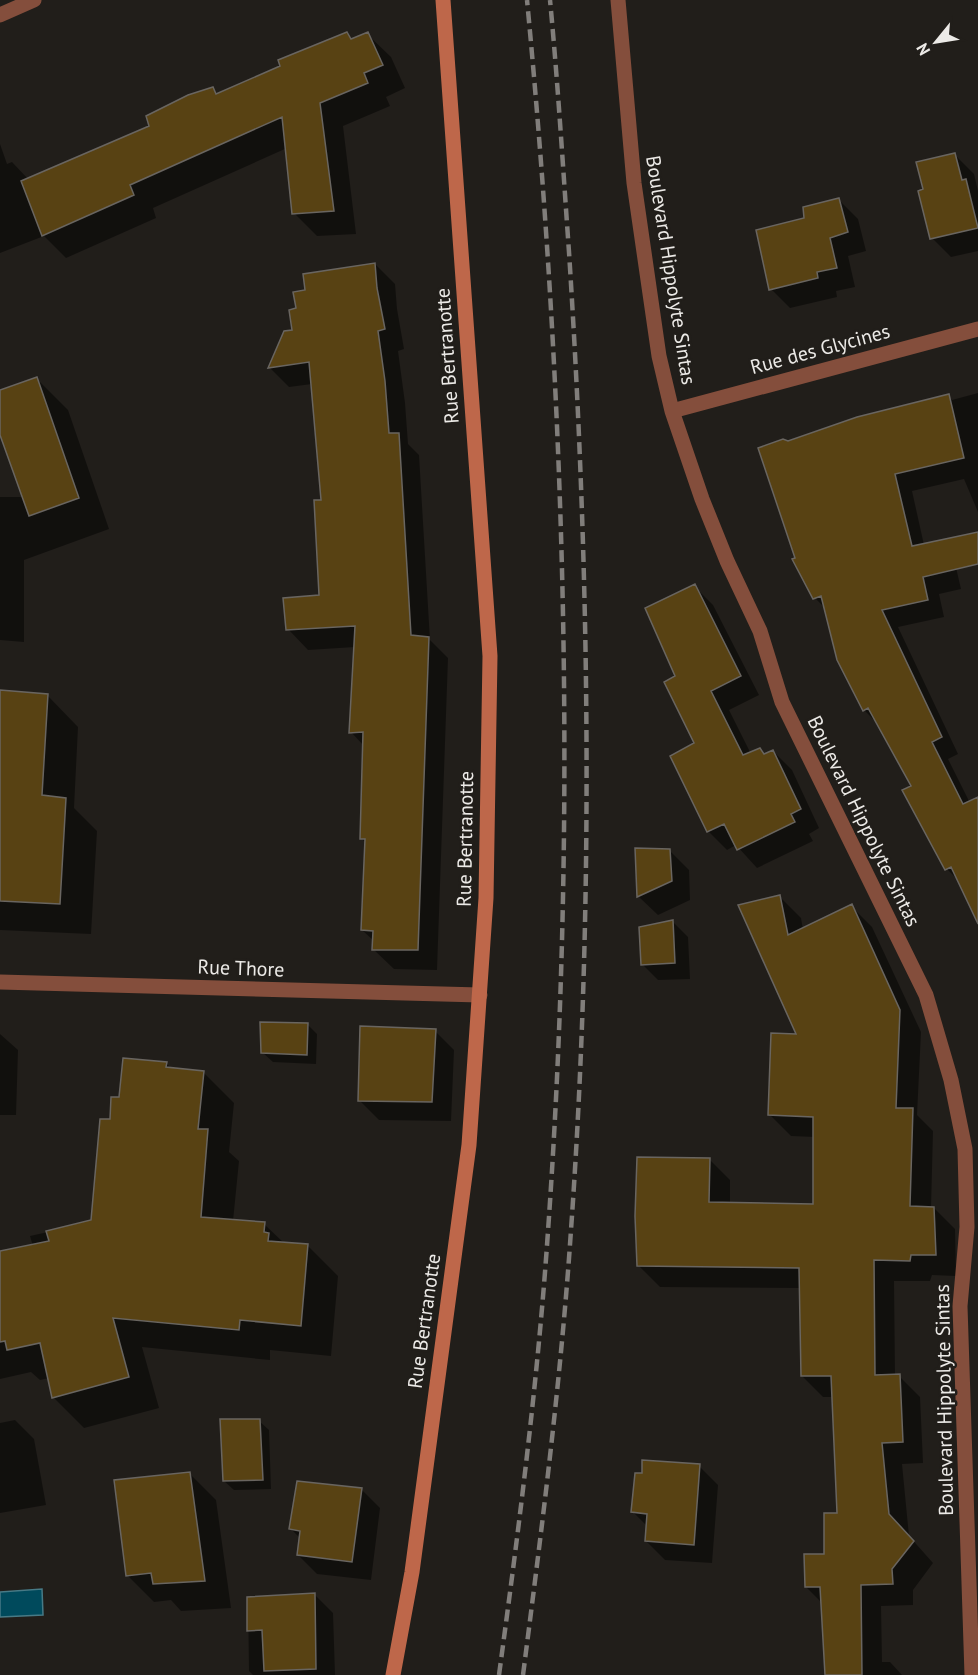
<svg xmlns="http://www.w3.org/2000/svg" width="978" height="1675" font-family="'PT Sans',sans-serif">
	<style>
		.water { fill: #004a5c; stroke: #477a86; stroke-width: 1.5 }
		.shadow { fill: #0007 }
		.building { fill: #584213; stroke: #696560; stroke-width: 1.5 }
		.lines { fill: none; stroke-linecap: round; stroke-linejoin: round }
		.street { stroke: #844e3c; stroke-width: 15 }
		.secondary { stroke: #be674a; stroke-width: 15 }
		.rail { stroke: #817e7b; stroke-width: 4.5; stroke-dasharray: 12 6; stroke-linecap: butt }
		.labels { text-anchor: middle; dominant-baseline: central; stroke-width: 5; stroke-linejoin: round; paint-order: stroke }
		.street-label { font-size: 20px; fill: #eceae7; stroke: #211e1a }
	</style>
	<rect width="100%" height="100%" fill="#211e1a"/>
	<path class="water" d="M 42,1589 L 43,1615 L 0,1617 L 0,1592 Z"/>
	<path class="shadow" d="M 346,34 L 352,40 L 367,34 L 391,57 L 405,88 L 386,97 L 390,106 L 343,126 L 356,234 L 317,236 L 294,213 L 287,148 L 153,208 L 156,218 L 66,258 L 44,236 L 0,253 L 0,144 L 7,164 L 12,162 L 29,180 L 151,127 L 212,89 L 218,95 L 282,66 Z
		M 955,155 L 974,174 L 978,191 L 978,251 L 951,257 L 932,238 L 924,190 Z
		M 839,200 L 858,219 L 866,251 L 848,256 L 855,287 L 836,291 L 837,297 L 790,308 L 771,289 Z
		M 375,264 L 395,284 L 397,309 L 404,349 L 398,351 L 405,403 L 408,444 L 419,455 L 430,640 L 448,658 L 437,970 L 394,969 L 373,949 L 374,941 L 362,930 L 366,843 L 361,838 L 364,746 L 351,732 L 355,647 L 308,650 L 288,629 L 321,597 L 322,502 L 312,384 L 289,387 L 269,367 L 293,331 L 297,310 L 307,291 Z
		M 37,379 L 68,410 L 109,529 L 24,560 L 24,642 L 0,640 L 0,497 L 22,497 L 0,430 L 0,391 Z
		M 978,393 L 978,512 L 964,479 L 912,491 L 924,545 L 954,559 L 961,589 L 939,594 L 944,617 L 898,627 L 958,754 L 948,759 L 970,803 L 978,799 L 978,921 L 959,881 L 947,869 L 913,787 L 880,726 L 864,710 L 826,609 L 815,598 L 797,559 L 788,443 L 948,396 L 952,400 Z
		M 694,586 L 713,605 L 759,695 L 729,710 L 751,754 L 760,750 L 765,755 L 773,751 L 792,770 L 819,828 L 809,834 L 813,841 L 757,868 L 736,845 L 727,850 L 708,831 L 696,744 L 677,676 Z
		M 0,692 L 47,695 L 78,727 L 74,808 L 97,831 L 91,934 L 0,930 Z
		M 637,850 L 670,851 L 689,870 L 690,900 L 658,915 L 639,897 Z
		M 780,897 L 801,918 L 803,930 L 851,906 L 872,927 L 921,1032 L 917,1115 L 933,1131 L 931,1208 L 934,1208 L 955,1229 L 956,1276 L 932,1275 L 930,1281 L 894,1281 L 895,1376 L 899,1376 L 920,1397 L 923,1463 L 902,1464 L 909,1536 L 933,1563 L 913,1590 L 913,1605 L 881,1606 L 882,1662 L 890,1662 L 902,1675 L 826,1675 L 822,1603 L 806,1587 L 826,1555 L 838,1514 L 834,1397 L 823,1397 L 802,1376 L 801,1288 L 660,1287 L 639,1266 L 709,1159 L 730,1180 L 730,1204 L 814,1206 L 815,1137 L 791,1136 L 770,1115 L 798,1036 Z
		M 672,921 L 688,937 L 690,979 L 658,980 L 642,964 Z
		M 308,1025 L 317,1034 L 316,1064 L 273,1062 L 263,1053 Z
		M 435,1031 L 454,1050 L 451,1121 L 379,1120 L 360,1101 Z
		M 0,1034 L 18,1050 L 16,1115 L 0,1115 Z
		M 166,1063 L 172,1069 L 203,1072 L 234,1103 L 229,1152 L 239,1161 L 233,1221 L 264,1224 L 284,1243 L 307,1245 L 338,1276 L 331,1356 L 270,1350 L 270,1360 L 142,1347 L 159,1408 L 84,1428 L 53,1397 L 49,1378 L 40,1380 L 31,1372 L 0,1379 L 0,1285 L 40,1271 L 30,1236 L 93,1222 L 111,1121 L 121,1099 Z
		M 15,1420 L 34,1439 L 46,1505 L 0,1513 L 0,1423 Z
		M 259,1421 L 269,1430 L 271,1489 L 234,1490 L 224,1481 Z
		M 699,1466 L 718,1485 L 712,1563 L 665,1560 L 646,1541 L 647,1526 L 633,1512 Z
		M 189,1473 L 216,1500 L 231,1608 L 181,1611 L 171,1600 L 154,1602 L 127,1575 Z
		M 361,1489 L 380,1508 L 371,1580 L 317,1574 L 298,1555 L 300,1538 L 290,1528 Z
		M 314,1594 L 333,1613 L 335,1675 L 253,1675 L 249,1671 L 248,1598 Z"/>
	<path class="building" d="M 347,32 L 351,39 L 368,32 L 383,65 L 364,73 L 368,83 L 320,103 L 334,211 L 292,214 L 282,117 L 130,185 L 134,195 L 42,236 L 21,181 L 149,126 L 146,116 L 188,95 L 213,87 L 216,94 L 280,66 L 278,60 Z
		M 955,153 L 962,180 L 966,179 L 978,228 L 930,239 L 918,191 L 923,189 L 916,162 Z
		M 839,198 L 848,232 L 830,238 L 837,268 L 817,272 L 818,278 L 769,290 L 756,230 L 804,218 L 803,207 Z
		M 375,263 L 377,288 L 385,329 L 378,331 L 385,381 L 389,433 L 399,433 L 411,635 L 429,637 L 418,950 L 372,950 L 373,931 L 361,930 L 365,839 L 360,839 L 363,732 L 349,733 L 355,626 L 286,630 L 283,598 L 319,595 L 314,500 L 321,500 L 309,362 L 268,368 L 284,331 L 292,330 L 289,310 L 296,308 L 293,292 L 305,290 L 303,274 Z
		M 37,377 L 79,498 L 29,516 L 0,435 L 0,390 Z
		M 949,394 L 964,458 L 895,474 L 912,546 L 978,532 L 978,564 L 923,577 L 928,600 L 882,610 L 942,737 L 932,742 L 963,804 L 978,797 L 978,924 L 951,867 L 945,870 L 902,790 L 911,786 L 868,708 L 863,711 L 837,660 L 821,596 L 813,599 L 792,559 L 795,558 L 758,448 L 783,439 L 788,441 L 857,417 Z
		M 695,584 L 741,676 L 711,691 L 743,755 L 760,748 L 764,754 L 773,750 L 801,809 L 791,814 L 795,822 L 737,850 L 724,824 L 707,832 L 670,756 L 694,743 L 664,682 L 675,676 L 645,608 Z
		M 0,690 L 48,694 L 42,795 L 66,798 L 60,904 L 0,901 Z
		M 635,848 L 670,849 L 672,881 L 637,897 Z
		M 780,895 L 788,935 L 852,904 L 900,1010 L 896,1108 L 913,1108 L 910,1206 L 934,1207 L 936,1255 L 911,1255 L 910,1261 L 874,1260 L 875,1375 L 900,1374 L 903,1442 L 882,1443 L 889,1514 L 914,1541 L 892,1569 L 893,1584 L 861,1585 L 862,1675 L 825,1675 L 820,1587 L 805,1587 L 804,1554 L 824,1554 L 824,1513 L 837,1513 L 831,1376 L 801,1376 L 799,1268 L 637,1266 L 635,1216 L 637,1157 L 710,1158 L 709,1202 L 813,1204 L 813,1117 L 768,1115 L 771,1033 L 796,1034 L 738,905 Z
		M 673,920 L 675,963 L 641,965 L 639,927 Z
		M 260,1022 L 308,1023 L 307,1055 L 261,1053 Z
		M 360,1026 L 436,1029 L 432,1102 L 358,1101 Z
		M 123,1058 L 167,1062 L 166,1067 L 204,1071 L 198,1129 L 208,1129 L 201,1217 L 265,1222 L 264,1232 L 269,1233 L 268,1241 L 308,1244 L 301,1326 L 240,1320 L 239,1330 L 113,1318 L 129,1377 L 52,1398 L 40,1343 L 7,1350 L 5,1341 L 0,1342 L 0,1251 L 49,1241 L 46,1231 L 91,1220 L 100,1119 L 110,1119 L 111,1097 L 119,1097 Z
		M 220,1419 L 260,1419 L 263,1480 L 223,1481 Z
		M 642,1460 L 700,1464 L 694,1545 L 645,1541 L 647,1514 L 631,1512 L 635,1473 L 642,1473 Z
		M 190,1472 L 205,1581 L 153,1584 L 151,1573 L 126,1576 L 114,1480 Z
		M 297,1481 L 362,1488 L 352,1562 L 297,1555 L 300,1531 L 289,1529 Z
		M 315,1593 L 316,1669 L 264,1671 L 262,1630 L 247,1631 L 247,1597 Z"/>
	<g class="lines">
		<path class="street" d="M 618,0 L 634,183 L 659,356 L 672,411 L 702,499 L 727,561 L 760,631 L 782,702 L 926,995 L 951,1080 L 965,1149 L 967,1227 L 960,1306 L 972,1675
			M 0,15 L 34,0
			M 672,411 L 978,329
			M 0,982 L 480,995"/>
		<path class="secondary" d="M 393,1675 L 412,1572 L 469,1145 L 486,898 L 490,656 L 443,0"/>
		<path class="rail" d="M 499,1675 C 519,1527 538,1379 548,1231 C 577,821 566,408 527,0
			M 523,1675 C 542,1527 561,1379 571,1230 C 594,905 590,578 569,252 C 563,168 558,84 550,0"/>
	</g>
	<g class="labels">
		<g class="street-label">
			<text transform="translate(671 270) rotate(81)">Boulevard Hippolyte Sintas</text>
			<text transform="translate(820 349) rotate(-15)">Rue des Glycines</text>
			<text transform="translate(447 356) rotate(-94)">Rue Bertranotte</text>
			<text transform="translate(864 821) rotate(64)">Boulevard Hippolyte Sintas</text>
			<text transform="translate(465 839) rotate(-89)">Rue Bertranotte</text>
			<text transform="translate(241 968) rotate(2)">Rue Thore</text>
			<text transform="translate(424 1321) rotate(-82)">Rue Bertranotte</text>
			<text transform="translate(944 1400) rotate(-91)">Boulevard Hippolyte Sintas</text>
		</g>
	</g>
	<g transform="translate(936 42) rotate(240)" stroke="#211e1a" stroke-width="4.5" paint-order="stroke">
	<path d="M0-4.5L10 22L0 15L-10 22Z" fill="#eceae7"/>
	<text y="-9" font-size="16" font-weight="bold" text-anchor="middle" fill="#eceae7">N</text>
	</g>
</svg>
